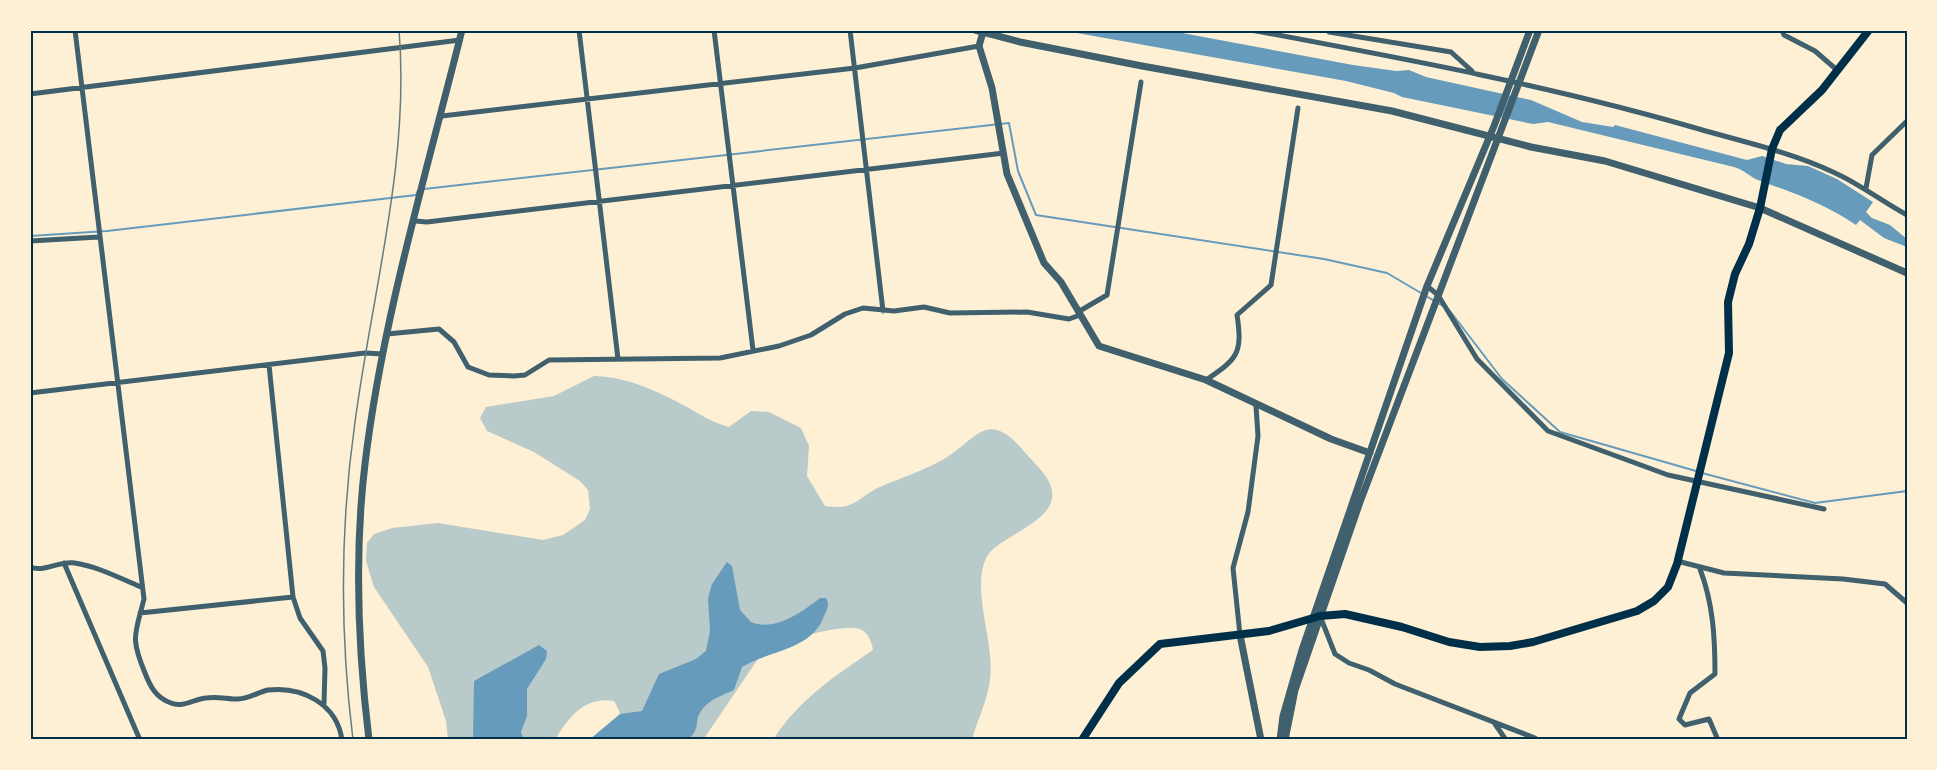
<svg xmlns="http://www.w3.org/2000/svg" width="1937" height="770" font-family="Helvetica,sans-serif">
	<style>
		.green { fill: #b9caca }
		.water { fill: #669bbc }
		.lines { fill: none; stroke-linecap: round; stroke-linejoin: round }
		.stream { stroke: #669bbc; stroke-width: 2 }
		.minor { stroke: #3f606c; stroke-width: 5 }
		.tertiary { stroke: #3f606c; stroke-width: 7 }
		.secondary { stroke: #003049; stroke-width: 8 }
		.tram { stroke: #657d81; stroke-width: 1.5 }
		.neatline { fill: none; stroke: #003049; stroke-width: 2 }
	</style>
	<rect width="100%" height="100%" fill="#fdf0d5"/>
	<path class="green" d="M 594,376 C 628,377 657,391 687,407 C 701,415 713,423 729,427 L 751,411 L 769,412 L 801,428 L 809,446 L 807,476 L 825,506 C 856,511 857,497 882,486 C 905,476 921,472 944,459 C 977,439 987,409 1022,449 C 1030,459 1042,469 1048,480 C 1071,520 997,534 986,558 C 971,592 995,642 990,679 C 988,700 977,720 972,740 L 773,740 C 798,700 835,676 873,650 C 872,643 869,634 862,630 C 849,621 778,642 764,650 L 703,740 L 621,740 C 624,724 622,715 614,701 C 584,696 568,718 555,740 L 448,740 L 446,721 L 428,667 L 374,587 L 366,561 L 367,543 L 374,534 L 392,528 L 438,523 L 543,540 L 563,535 L 585,520 L 590,509 L 588,490 L 580,481 L 534,452 L 487,431 L 480,418 L 486,407 L 554,396 Z"/>
	<path class="water" d="M 1060,30 L 1166,30 L 1353,65 L 1396,71 L 1409,70 L 1426,77 L 1531,100 L 1582,122 L 1613,127 L 1615,125 L 1747,160 L 1762,156 L 1786,164 L 1808,166 L 1837,179 L 1873,202 L 1866,212 L 1872,218 L 1890,225 L 1907,239 L 1907,247 L 1884,238 L 1860,220 L 1856,225 C 1821,202 1796,194 1758,180 C 1750,177 1746,171 1734,167 L 1548,122 L 1533,124 L 1402,97 L 1394,93 L 1346,81 Z
		M 727,562 L 732,566 L 740,610 L 751,622 C 775,632 802,612 820,598 L 826,598 C 830,605 827,609 824,616 C 812,650 770,650 742,667 L 734,690 C 723,695 708,700 701,711 C 693,723 702,726 688,740 L 589,740 L 620,714 L 642,711 L 659,674 L 696,659 L 706,651 L 710,631 L 708,598 L 712,584 Z
		M 539,645 L 547,651 L 546,659 L 527,689 L 527,716 L 521,732 L 524,740 L 473,740 L 474,681 Z"/>
	<g class="lines">
		<path class="stream" d="M 424,189 L 1009,123 L 1018,171 L 1036,215 L 1324,259 L 1387,273 L 1443,306
			M 30,236 L 107,231 L 416,195 L 417,192
			M 1450,311 L 1502,379 L 1560,432 L 1696,471
			M 1702,473 L 1815,503 L 1907,491"/>
		<path class="minor" d="M 75,30 L 144,599 C 135,635 130,637 145,673 C 150,686 156,698 171,703 C 183,708 194,699 206,698 C 217,696 227,699 238,699 C 249,699 258,692 268,690 C 302,686 337,704 342,740
			M 579,30 L 618,359
			M 714,30 L 753,350
			M 850,30 L 883,311
			M 1251,30 C 1401,58 1552,86 1699,129 C 1744,142 1790,152 1833,172 C 1860,184 1881,201 1907,215
			M 1329,30 L 1329,32 L 1451,52 L 1472,71
			M 1782,30 L 1784,35 L 1815,51 L 1837,70
			M 30,94 L 460,40
			M 442,116 L 855,68 L 979,46
			M 1866,188 L 1872,155 L 1907,121
			M 415,221 L 427,222 L 1004,153
			M 30,241 L 99,237
			M 1427,286 L 1438,295 L 1477,359 L 1548,431 L 1668,475 L 1824,509
			M 1078,312 L 1107,295 L 1141,82
			M 387,334 L 439,329 L 454,342 L 468,367 L 489,375 L 514,376 L 525,375 L 549,360 L 720,358 L 779,346 L 811,335 L 845,314 L 863,308 L 894,311 L 924,307 L 950,313 L 1027,312 L 1069,319 L 1080,315
			M 269,365 L 293,597 L 300,618 L 323,651 L 325,668 L 324,704
			M 1206,380 C 1237,359 1243,354 1237,315 L 1271,285 L 1298,108
			M 30,393 L 365,353 L 383,354
			M 1677,561 L 1724,573 L 1843,579 L 1885,584 L 1907,603
			M 64,563 L 140,740
			M 30,567 C 44,573 60,560 75,563 C 99,567 119,578 141,587
			M 1700,569 C 1713,603 1715,637 1715,674 L 1690,693 L 1679,719 L 1685,725 L 1709,719 L 1718,740
			M 140,613 L 293,597
			M 1320,616 L 1335,654 L 1349,663 L 1369,670 L 1395,684 L 1535,738
			M 1240,635 L 1233,568 L 1248,512 L 1258,436 L 1256,406
			M 1495,724 L 1506,740"/>
		<path class="tertiary" d="M 975,30 L 1020,42 L 1142,66 L 1392,111 L 1531,147 L 1605,161 L 1760,208 L 1907,273
			M 983,32 L 979,46 L 992,88 L 1007,174 L 1044,263 L 1061,282 L 1099,346 L 1206,380 L 1331,439 L 1370,453
			M 1240,635 L 1261,740
			M 369,740 C 358,649 354,555 365,464 C 382,320 427,171 462,30
			M 1280,740 L 1283,716 L 1302,650 L 1427,286 L 1494,126 L 1530,30
			M 1285,740 L 1295,690 L 1360,502 L 1539,30"/>
		<path class="secondary" d="M 1082,740 L 1119,683 L 1160,644 L 1269,631 L 1320,616 L 1345,614 L 1402,627 L 1449,642 L 1480,647 L 1510,646 L 1533,642 L 1637,611 L 1654,601 L 1668,587 L 1677,564 L 1729,353 L 1728,302 L 1735,274 L 1749,244 L 1760,208 L 1772,149 L 1780,130 L 1822,90 L 1869,30"/>
		<path class="tram" d="M 353,740 C 340,635 340,527 355,422 C 372,293 410,161 399,30"/>
	</g>
	<rect width="1937" height="770" fill="none" stroke="#fdf0d5" stroke-width="63"/>
	<rect x="32" y="32" width="1874" height="706" class="neatline"/>
</svg>
